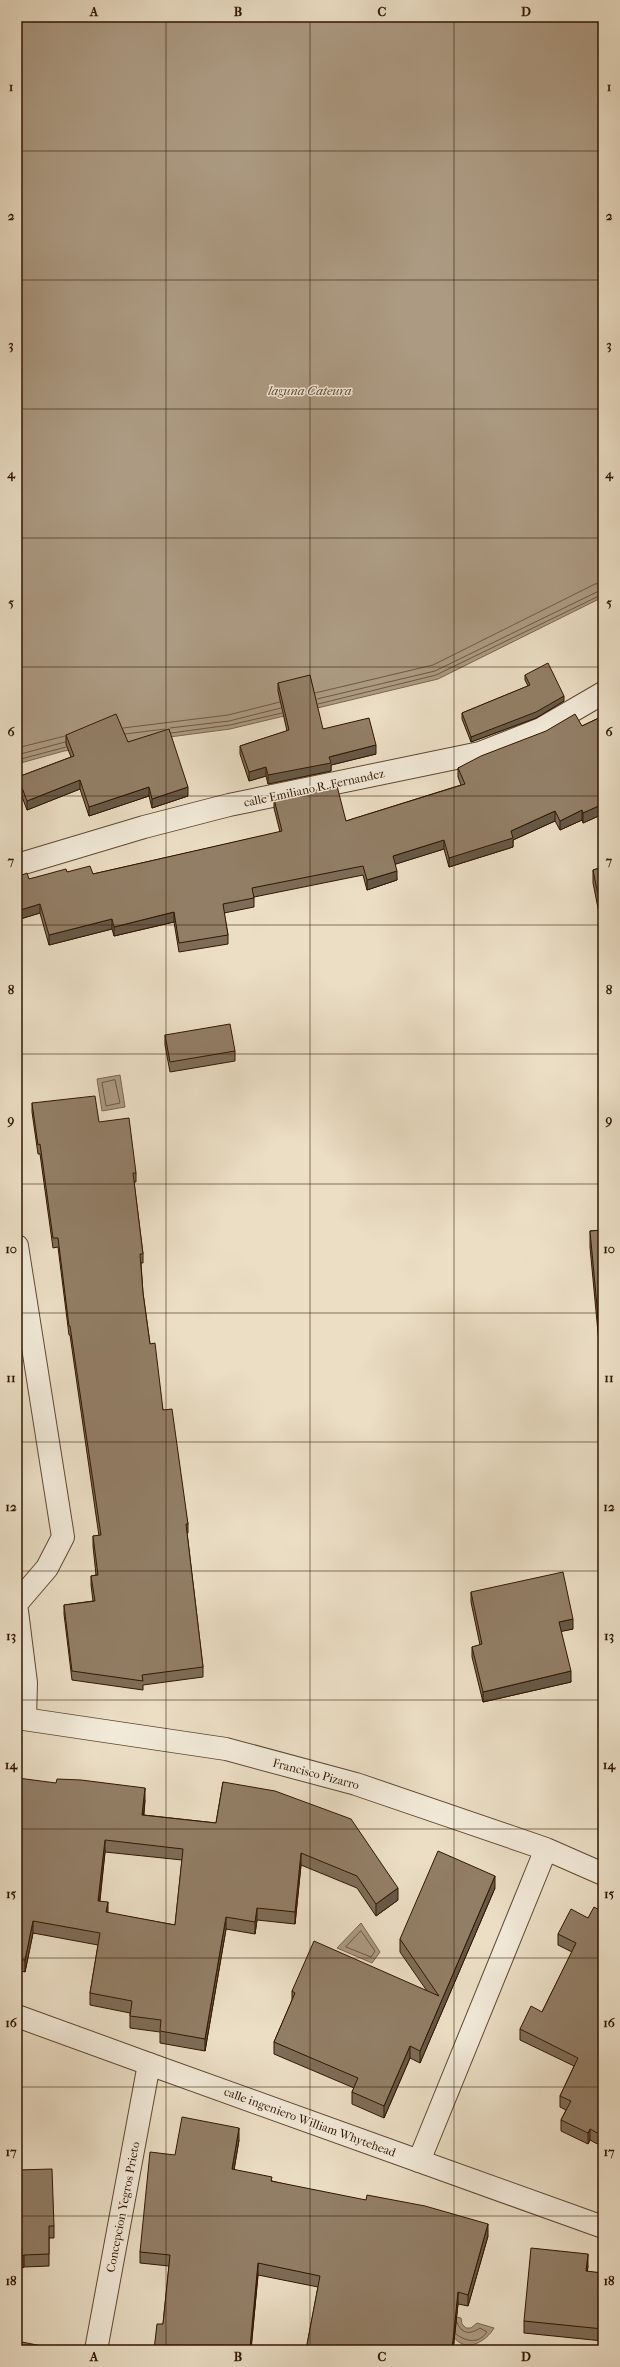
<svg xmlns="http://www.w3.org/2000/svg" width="620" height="2367" font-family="'IM FELL French Canon',serif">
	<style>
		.water { fill: #ac9a82; stroke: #7b654e }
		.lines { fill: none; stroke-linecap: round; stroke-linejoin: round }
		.shore { stroke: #6e5841; stroke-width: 1 }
		.minor-casing { stroke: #604831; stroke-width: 24 }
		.tertiary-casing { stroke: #604831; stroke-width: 24 }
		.minor { stroke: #f2ead9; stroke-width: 22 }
		.tertiary { stroke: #f2ead9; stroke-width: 22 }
		.wall { fill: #7e6c58; stroke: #311600; fill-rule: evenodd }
		.shaded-wall { fill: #665847; stroke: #311600 }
		.building { fill: #927e66; stroke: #311600; fill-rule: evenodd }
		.grid { fill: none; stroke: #311600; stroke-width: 1; stroke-opacity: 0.55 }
		.labels { text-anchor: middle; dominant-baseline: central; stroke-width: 3; stroke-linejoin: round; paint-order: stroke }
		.street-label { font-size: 12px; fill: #311600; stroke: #f2ead9 }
		.water-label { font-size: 13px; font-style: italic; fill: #624b34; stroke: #f2ead9 }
		.neatline { fill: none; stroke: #311600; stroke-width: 1.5 }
		.grid-label { font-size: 13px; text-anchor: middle; font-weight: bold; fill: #311600 }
	</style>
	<rect width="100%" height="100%" fill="#ebdec5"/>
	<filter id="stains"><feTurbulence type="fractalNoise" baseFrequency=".005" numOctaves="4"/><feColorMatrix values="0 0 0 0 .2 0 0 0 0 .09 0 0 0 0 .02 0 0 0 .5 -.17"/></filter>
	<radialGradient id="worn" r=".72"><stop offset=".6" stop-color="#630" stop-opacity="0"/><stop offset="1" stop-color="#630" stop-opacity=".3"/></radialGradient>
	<path class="water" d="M 17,17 L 603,17 L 603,597 L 438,679 L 230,729 L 64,751 L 17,764 Z
		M 120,1075 L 125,1107 L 102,1111 L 97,1079 Z
		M 361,1923 L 380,1952 L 372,1963 L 337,1948 Z
		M 448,2315 L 461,2318 L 462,2324 L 466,2328 L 471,2328 L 477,2323 L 494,2328 C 486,2342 465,2354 453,2336 C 449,2331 449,2321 448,2315 Z"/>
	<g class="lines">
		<path class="shore" d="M 315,693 L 433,665 L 595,584 L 603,583
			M 317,699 L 435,671 L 603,589
			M 318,704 L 436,675 L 603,594
			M 123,728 L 228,715 L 280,702
			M 170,728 L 229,721 L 281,708
			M 171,733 L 230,725 L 282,713
			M 125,734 L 165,729
			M 17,748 L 65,736
			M 17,755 L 65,742
			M 17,760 L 66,747
			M 115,1080 L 120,1103 L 106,1106 L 102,1083 Z
			M 361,1931 L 375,1951 L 371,1957 L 346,1947 Z
			M 456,2334 C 466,2342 479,2344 487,2332 L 480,2328 C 470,2335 461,2334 457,2322"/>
		<defs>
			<path id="minor" d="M 17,865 L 144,827 L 229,805 L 480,753 L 541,729 L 603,693
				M 17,1246 L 63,1537 L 47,1568 L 17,1603
				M 17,1611 L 26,1683 L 25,1719
				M 17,2016 L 149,2064
				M 419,2161 L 603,2227"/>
			<path id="tertiary" d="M 17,1718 L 226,1749 L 356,1784 L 546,1849 L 603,1874
				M 96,2350 L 149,2064 L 419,2161 L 546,1849"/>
		</defs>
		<use href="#minor" class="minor-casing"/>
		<use href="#tertiary" class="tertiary-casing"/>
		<use href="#minor" class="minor"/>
		<use href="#tertiary" class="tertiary"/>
	</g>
	<path class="wall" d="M 525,675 L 564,701 L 536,718 L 471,742 L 462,719 L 462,713 L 528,686 L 525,680 Z
		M 278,683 L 323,729 L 376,754 L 331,765 L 331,771 L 268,784 L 266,776 L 249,781 L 240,754 L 240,746 L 287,731 L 278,691 Z
		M 603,716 L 603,814 L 583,823 L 582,820 L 560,830 L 555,821 L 513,840 L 513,847 L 449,867 L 444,849 L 395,864 L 397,880 L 367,890 L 363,875 L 254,897 L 254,907 L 224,913 L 228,935 L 228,944 L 179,952 L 174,922 L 114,936 L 112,929 L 49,945 L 40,913 L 17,920 L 17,877 L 29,879 L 67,872 L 93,874 L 280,832 L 274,808 L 274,799 L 346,821 L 461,785 L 458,777 L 458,768 L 582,726 Z
		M 66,735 L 128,742 L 188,796 L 152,808 L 149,796 L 89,816 L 80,789 L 27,810 L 18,786 L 18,777 L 71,757 L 66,744 Z
		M 603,867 L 599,913 L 593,883 L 593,870 Z
		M 165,1035 L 235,1051 L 235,1061 L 170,1072 L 165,1045 Z
		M 32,1103 L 99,1122 L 136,1173 L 136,1182 L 134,1182 L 143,1254 L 143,1263 L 141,1263 L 143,1293 L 150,1344 L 163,1410 L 188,1524 L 188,1533 L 187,1533 L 203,1667 L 203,1677 L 143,1685 L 143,1690 L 72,1680 L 64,1614 L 64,1605 L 93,1601 L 91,1585 L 91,1576 L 96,1575 L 93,1546 L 93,1536 L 99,1536 L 70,1335 L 69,1335 L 58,1247 L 53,1248 L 40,1154 L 38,1154 L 32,1112 Z
		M 603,1230 L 603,1386 L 590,1247 L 590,1231 Z
		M 17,1499 L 19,1518 L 19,1528 L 17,1528 Z
		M 471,1592 L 573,1629 L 561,1631 L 571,1682 L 483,1702 L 472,1657 L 472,1647 L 480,1645 L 471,1602 Z
		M 223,1782 L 398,1900 L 376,1916 L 357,1888 L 301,1865 L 295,1924 L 257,1920 L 255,1934 L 226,1929 L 205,2051 L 160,2043 L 160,2032 L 130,2028 L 130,2013 L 90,2005 L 90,1993 L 98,1945 L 33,1933 L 25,1972 L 17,1970 L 17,1785 L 145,1800 L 144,1815 L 216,1823 ZM 105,1852 L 182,1860 L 175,1925 L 108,1913 L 100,1901 Z
		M 495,1888 L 420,2063 L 410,2058 L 384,2118 L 352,2104 L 352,2092 L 354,2088 L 274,2054 L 274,2042 L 292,2000 L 292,1991 L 427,1991 L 400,1952 L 400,1939 Z
		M 603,1912 L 603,2147 L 590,2140 L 588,2144 L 561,2131 L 561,2120 L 566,2110 L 560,2107 L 560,2096 L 574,2066 L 520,2040 L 520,2029 L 542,2012 L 572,1952 L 558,1945 L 558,1934 L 588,1918 Z
		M 239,2140 L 234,2170 L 272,2181 L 488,2236 L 468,2306 L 458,2304 L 453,2350 L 306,2350 L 318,2287 L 258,2275 L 251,2348 L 154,2350 L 163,2324 L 169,2266 L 140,2263 L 140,2252 L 175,2155 Z
		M 17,2170 L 54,2226 L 54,2238 L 49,2238 L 49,2266 L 24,2267 L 17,2271 Z
		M 588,2266 L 587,2272 L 603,2273 L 603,2341 L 524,2333 L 524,2321 Z"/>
	<path class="shaded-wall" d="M 564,696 L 564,701 L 536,718 L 471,742 L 471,737 Z
		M 376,745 L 376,754 L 331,765 L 331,771 L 268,784 L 268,775 L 329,757 Z
		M 266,767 L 266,776 L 249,781 L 249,772 Z
		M 80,780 L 80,789 L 27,810 L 27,801 Z
		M 149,787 L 149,796 L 89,816 L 89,807 Z
		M 188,787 L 188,796 L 152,808 L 152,799 Z
		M 603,804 L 603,814 L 583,823 L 583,813 Z
		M 582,810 L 582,820 L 560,830 L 560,821 Z
		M 555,811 L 555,821 L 513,840 L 513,847 L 449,867 L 449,858 L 511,831 Z
		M 444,840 L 444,849 L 393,865 L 393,856 Z
		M 397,871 L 397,880 L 367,890 L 367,880 Z
		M 603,899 L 603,912 L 599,913 L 599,900 Z
		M 40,904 L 40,913 L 17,920 L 17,911 Z
		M 174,912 L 174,922 L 114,936 L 114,927 Z
		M 112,919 L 112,929 L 49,945 L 49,935 Z
		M 573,1619 L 573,1629 L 559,1632 L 559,1622 Z
		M 571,1671 L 571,1682 L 483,1702 L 483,1692 Z
		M 145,1788 L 145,1800 L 142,1827 L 142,1815 Z
		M 105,1840 L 105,1852 L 98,1913 L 98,1901 Z
		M 301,1853 L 301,1865 L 295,1924 L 295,1912 Z
		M 495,1876 L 495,1888 L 420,2063 L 420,2051 Z
		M 398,1888 L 398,1900 L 376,1916 L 376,1904 Z
		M 108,1902 L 108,1914 L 106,1912 Z
		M 257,1908 L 257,1920 L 255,1934 L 255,1922 Z
		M 226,1917 L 226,1929 L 205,2051 L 205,2039 Z
		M 33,1921 L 33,1933 L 25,1972 L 25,1960 Z
		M 410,2046 L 410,2058 L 384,2118 L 384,2106 Z
		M 239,2128 L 239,2140 L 232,2181 L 232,2169 Z
		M 590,2129 L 590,2140 L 588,2144 L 588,2133 Z
		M 488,2224 L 488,2236 L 468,2306 L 468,2295 Z
		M 588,2254 L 588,2266 L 586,2283 L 586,2271 Z
		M 24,2255 L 24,2267 L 17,2271 L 17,2259 Z
		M 258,2263 L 258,2275 L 251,2350 L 250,2350 Z
		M 458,2292 L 458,2304 L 453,2350 L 452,2350 Z"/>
	<path class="building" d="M 548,663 L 564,696 L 536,712 L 471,737 L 462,713 L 530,685 L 525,675 Z
		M 310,675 L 323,729 L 369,718 L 376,745 L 329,757 L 331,763 L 268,775 L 266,767 L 249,772 L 240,746 L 289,730 L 278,683 Z
		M 116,714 L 128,742 L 169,729 L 188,787 L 152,799 L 149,787 L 89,807 L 80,780 L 27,801 L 18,777 L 74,756 L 66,735 Z
		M 575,714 L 582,726 L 603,716 L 603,804 L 583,813 L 582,810 L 560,821 L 555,811 L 511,831 L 513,838 L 449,858 L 444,840 L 393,856 L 397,871 L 367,880 L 363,866 L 252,888 L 254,898 L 223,904 L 228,935 L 179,943 L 174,912 L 114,927 L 112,919 L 49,935 L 40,904 L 17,911 L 17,877 L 27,873 L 29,879 L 66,869 L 67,872 L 90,866 L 93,874 L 282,831 L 274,799 L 337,786 L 346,821 L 465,784 L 458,768 L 481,756 L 546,731 Z
		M 603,867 L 603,899 L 599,900 L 593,870 Z
		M 230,1024 L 235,1051 L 170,1062 L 165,1035 Z
		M 95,1096 L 99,1122 L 129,1118 L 136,1173 L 133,1173 L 143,1254 L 140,1254 L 143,1293 L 150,1344 L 155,1343 L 163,1410 L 172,1409 L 188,1524 L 186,1524 L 203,1667 L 142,1675 L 143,1681 L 72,1671 L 64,1605 L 95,1601 L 91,1576 L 98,1575 L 93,1536 L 101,1535 L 70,1326 L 69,1326 L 58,1238 L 53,1238 L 40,1144 L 38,1145 L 32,1103 Z
		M 603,1230 L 603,1370 L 590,1231 Z
		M 17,1499 L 19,1518 L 17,1518 Z
		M 563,1572 L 573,1619 L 559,1622 L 571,1671 L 483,1692 L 472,1647 L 482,1644 L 471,1592 Z
		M 18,1778 L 56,1783 L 57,1779 L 81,1780 L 145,1788 L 142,1815 L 216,1823 L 223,1782 L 275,1791 L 351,1819 L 398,1888 L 376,1904 L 357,1876 L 301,1853 L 295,1912 L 257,1908 L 255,1922 L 226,1917 L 205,2039 L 160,2031 L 161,2020 L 130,2016 L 132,2001 L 90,1993 L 100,1933 L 33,1921 L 25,1960 L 17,1959 L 17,1785 ZM 105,1840 L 183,1849 L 175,1925 L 106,1912 L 108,1902 L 98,1901 Z
		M 438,1851 L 495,1876 L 420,2051 L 410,2046 L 384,2106 L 352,2092 L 358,2078 L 274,2042 L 295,1993 L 292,1991 L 314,1941 L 439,1996 L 400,1939 Z
		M 594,1907 L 603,1912 L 603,2136 L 590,2129 L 588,2133 L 561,2120 L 571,2101 L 560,2096 L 578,2058 L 520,2029 L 531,2006 L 542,2012 L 576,1943 L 558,1934 L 571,1909 L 588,1918 Z
		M 182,2117 L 239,2128 L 232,2169 L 272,2177 L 271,2181 L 366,2200 L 367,2195 L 425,2206 L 488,2224 L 468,2295 L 458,2292 L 452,2350 L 306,2350 L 320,2276 L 258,2263 L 250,2348 L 274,2350 L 154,2350 L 157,2324 L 163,2324 L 170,2255 L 140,2252 L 150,2152 L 175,2155 Z
		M 52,2169 L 54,2226 L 49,2226 L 49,2254 L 24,2255 L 17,2259 L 17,2170 Z
		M 531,2248 L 588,2254 L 586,2271 L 603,2273 L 603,2329 L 524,2321 Z
		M 17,2341 L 47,2347 L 47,2350 L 17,2350 Z"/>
	<path class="grid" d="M 166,17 L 166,2350M 310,17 L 310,2350M 454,17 L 454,2350M 17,151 L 603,151M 17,280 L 603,280M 17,409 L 603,409M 17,538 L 603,538M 17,667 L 603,667M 17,796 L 603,796M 17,925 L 603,925M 17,1054 L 603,1054M 17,1184 L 603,1184M 17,1313 L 603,1313M 17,1442 L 603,1442M 17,1571 L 603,1571M 17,1700 L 603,1700M 17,1829 L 603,1829M 17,1958 L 603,1958M 17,2087 L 603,2087M 17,2216 L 603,2216"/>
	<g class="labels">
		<g class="street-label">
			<text transform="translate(314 788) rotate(-12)">calle Emiliano R. Fernandez</text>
			<text transform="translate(316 1774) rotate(15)">Francisco Pizarro</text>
			<text transform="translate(310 2122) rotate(20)">calle ingeniero William Whytehead</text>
			<text transform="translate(123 2207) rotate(-79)">Concepcion Yegros Prieto</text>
		</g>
		<g class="water-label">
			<text x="310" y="390">laguna Cateura</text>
		</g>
	</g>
	<rect width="620" height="2367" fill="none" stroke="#ebdec5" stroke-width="44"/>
	<rect x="22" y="22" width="576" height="2323" class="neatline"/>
	<g class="grid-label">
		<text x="94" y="16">A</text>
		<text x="238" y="16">B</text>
		<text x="382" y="16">C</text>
		<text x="526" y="16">D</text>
		<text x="11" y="91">1</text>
		<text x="609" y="91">1</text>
		<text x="11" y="220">2</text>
		<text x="609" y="220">2</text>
		<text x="11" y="349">3</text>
		<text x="609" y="349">3</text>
		<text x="11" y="478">4</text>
		<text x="609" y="478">4</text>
		<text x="11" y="607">5</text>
		<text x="609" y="607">5</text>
		<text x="11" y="736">6</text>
		<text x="609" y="736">6</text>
		<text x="11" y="865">7</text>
		<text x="609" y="865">7</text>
		<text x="11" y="994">8</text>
		<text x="609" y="994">8</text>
		<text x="11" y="1124">9</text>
		<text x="609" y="1124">9</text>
		<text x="11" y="1253">10</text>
		<text x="609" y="1253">10</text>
		<text x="11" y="1382">11</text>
		<text x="609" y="1382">11</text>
		<text x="11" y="1511">12</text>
		<text x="609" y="1511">12</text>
		<text x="11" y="1640">13</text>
		<text x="609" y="1640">13</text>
		<text x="11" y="1769">14</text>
		<text x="609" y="1769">14</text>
		<text x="11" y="1898">15</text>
		<text x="609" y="1898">15</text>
		<text x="11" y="2027">16</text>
		<text x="609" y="2027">16</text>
		<text x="11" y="2156">17</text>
		<text x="609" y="2156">17</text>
		<text x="11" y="2285">18</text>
		<text x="609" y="2285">18</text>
		<text x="94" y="2361">A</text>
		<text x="238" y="2361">B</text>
		<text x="382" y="2361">C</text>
		<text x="526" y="2361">D</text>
	</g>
	<rect width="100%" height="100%" filter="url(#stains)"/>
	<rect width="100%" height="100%" fill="url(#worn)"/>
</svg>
